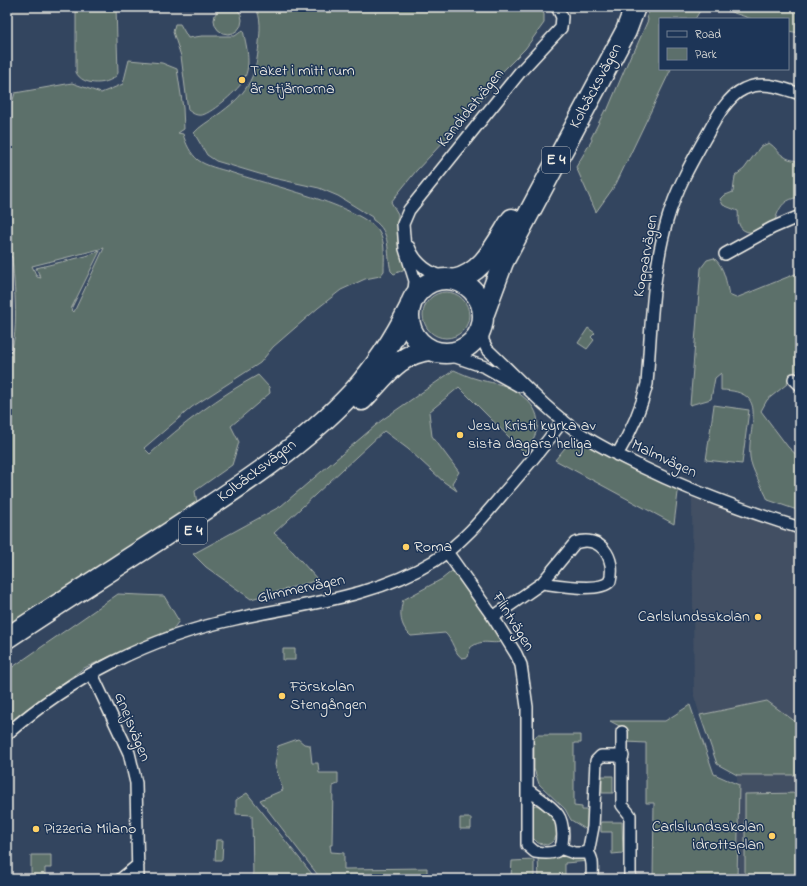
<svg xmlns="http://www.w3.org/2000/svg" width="807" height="886" font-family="'Indie Flower',sans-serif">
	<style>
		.built { fill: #435064 }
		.green { fill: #5c6f6b; stroke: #a8b0aa; fill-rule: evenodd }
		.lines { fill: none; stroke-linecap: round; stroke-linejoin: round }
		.street-casing { stroke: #f4f1e8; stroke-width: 14 }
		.highway-casing { stroke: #f4f1e8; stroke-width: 23 }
		.street { stroke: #1d3557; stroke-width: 11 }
		.highway { stroke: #1d3557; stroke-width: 20 }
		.poi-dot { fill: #ffd166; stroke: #1d3557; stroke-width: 1.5 }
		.labels { text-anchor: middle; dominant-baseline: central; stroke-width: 3; stroke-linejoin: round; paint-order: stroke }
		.shield { fill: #1d3557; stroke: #b4b9bc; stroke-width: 1 }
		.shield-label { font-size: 15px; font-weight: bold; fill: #f4f1e8 }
		.poi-label { font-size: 16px; fill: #f4f1e8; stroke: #1d3557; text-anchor: start }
		.street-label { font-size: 16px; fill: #f4f1e8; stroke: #1d3557 }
	</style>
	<rect width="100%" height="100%" fill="#33455f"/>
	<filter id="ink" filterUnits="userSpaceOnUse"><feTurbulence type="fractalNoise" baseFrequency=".025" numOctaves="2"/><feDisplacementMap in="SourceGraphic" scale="8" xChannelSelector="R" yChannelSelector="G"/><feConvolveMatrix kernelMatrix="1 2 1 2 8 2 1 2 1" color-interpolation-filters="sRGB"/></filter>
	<g filter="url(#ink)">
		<path class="built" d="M 692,497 L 735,513 L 800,533 L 800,725 L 767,702 L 700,715 L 694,696 Z
			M 737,775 L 800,775 L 800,879 L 739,879 Z"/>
		<path class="green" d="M214 20a14 14 0 1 1 28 0a14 14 0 1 1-28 0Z
			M 76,7 L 116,7 L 118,73 C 111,86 82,87 76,72 Z
			M 255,7 L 538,7 L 544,14 L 544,23 L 525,49 L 503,71 L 478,105 L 416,171 L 391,202 L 398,214 L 398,244 L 404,267 L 403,270 L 394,274 L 391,271 C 386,252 392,232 373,220 L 372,217 L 338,196 L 319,188 L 273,178 L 216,161 L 207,155 L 194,133 C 200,126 208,122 216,116 C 246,95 256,80 259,43 C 260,31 262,18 255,7 Z
			M 651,7 L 706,7 L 701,9 L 695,19 L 660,19 L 660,69 L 671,69 L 616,184 L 596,212 L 576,167 L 592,140 L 591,138 L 605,110 L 607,111 L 632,52 L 634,52 L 648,20 L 647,16 Z
			M 716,7 L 800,7 L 800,33 L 788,31 L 788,19 L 752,19 Z
			M 175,24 L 180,24 L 188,38 L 202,36 L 235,36 L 243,30 C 246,45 252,64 244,79 C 240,89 212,113 202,115 C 196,116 192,113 188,110 L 181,56 L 173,32 Z
			M 129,60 L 162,63 L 177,69 L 183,108 L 184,129 L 178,133 L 183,134 C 186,144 190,153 198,160 C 206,166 220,169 230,172 C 261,183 363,206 379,232 C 386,243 384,259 384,271 L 380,276 L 365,279 L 341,290 L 318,308 L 273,347 L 260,363 L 192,407 L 144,448 L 150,454 C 181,425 221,395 258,375 L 269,387 L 270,393 L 231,426 L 239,442 L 232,465 L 195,491 L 197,503 L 7,629 L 7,361 C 21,339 14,283 12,257 L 7,255 L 7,106 L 12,103 L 15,93 L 72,83 L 101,93 L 123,84 ZM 104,248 L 74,312 L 71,309 L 100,251 L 86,256 L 36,268 L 41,278 L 37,277 L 32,266 Z
			M 769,143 C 776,147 778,154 785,157 C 790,161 797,159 800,164 L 800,197 C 779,200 779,211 772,228 C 762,230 744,238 739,224 C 737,220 739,215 738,211 L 723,205 L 720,199 L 723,196 L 733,192 L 735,176 L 744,169 L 760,147 Z
			M 714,258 C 725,268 726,282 729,295 L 736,298 L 800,272 L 800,366 L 787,384 L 767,400 L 761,411 L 788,447 L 800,458 L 800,511 L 768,500 C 763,488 751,469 750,457 C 747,425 771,391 721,390 L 721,373 L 715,378 L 711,399 L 690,405 L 701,268 L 707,260 Z
			M423 315a23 23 0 1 1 46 0a23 23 0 1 1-46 0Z
			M 588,328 L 595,333 L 591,337 L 594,340 L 587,349 L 578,343 Z
			M 454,370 C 461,373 469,377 477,379 C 489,383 504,383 515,391 C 543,408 544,429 524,452 L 459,387 L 429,412 L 432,436 L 459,472 L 452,483 L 457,491 L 444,482 L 408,449 L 384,431 L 274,533 L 285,543 L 318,580 L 251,599 L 206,567 L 193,554 L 281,506 L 382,420 Z
			M 714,405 L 749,410 L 742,464 L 706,460 Z
			M 578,432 L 679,485 L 674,524 L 555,460 Z
			M 457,567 L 507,639 C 494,648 484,636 470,648 L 468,657 L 462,658 C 454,653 453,640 445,633 L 411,636 C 400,626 399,614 403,600 L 442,579 Z
			M 118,594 L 164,596 L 179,621 L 173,629 L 84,668 L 20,714 L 7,726 L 7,671 Z
			M 283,649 L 295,649 L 295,660 L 283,660 Z
			M 767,701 L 800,725 L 800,775 L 737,775 L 717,764 L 700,715 Z
			M 690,705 L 714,774 L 739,785 L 737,879 L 653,879 L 654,803 L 646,803 L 646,743 L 626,742 L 625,729 L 610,721 L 665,721 Z
			M 537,735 L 581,735 L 581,743 L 574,743 L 574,806 L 582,807 L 582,810 L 590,810 L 587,830 L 571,820 L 565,809 L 539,784 L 534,769 L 534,739 Z
			M 298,739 L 304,744 L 310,745 L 312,763 L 318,763 L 319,773 L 338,773 L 338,784 L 333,786 L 332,845 L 330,845 L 331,852 L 344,853 L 344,869 L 427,868 L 427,879 L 321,879 L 260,800 L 283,790 L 275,765 L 278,746 Z
			M 602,776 L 613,776 L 613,793 L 602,793 Z
			M 247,793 L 316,879 L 253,879 L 252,815 L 236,814 L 236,800 Z
			M 800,793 L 800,879 L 745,879 L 745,794 Z
			M 536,805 C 550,811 569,835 547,845 L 538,843 L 531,836 L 532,806 Z
			M 460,818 L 471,818 L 471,829 L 460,829 Z
			M 601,822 L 622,822 L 623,853 L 612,854 L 612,832 L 601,832 Z
			M 216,840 L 223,840 L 222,860 L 215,860 Z
			M 569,854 L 580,854 L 589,861 L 565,863 L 565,879 L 539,879 L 538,858 L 555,858 Z
			M 31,855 L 51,855 L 51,868 L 45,868 L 45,879 L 31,879 Z
			M 534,860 L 534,879 L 511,877 L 512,861 Z"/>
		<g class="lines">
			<defs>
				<path id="street" d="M 409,247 C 416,265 430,273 447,279
					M 725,254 L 772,228 L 800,216
					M 413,299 L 415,281 L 405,249 L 403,224 L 409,210 L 520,72 L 561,28 L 562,17 L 557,7
					M 482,322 L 483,341 L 487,349 C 517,377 544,408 578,432 C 598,446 620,456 642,467 C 693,492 746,511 800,528
					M 444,353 L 485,367 L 519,386
					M 794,379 L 800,385
					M 617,455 C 631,432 641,410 647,384 C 651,330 652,273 667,221 C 676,189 692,161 708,133 C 716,118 728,96 744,89 C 763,80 782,88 800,94
					M 447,552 L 493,617 L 516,654 L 521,665 L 527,707 L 527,789 C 537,797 551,805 558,815 C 563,822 566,846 557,851 C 551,854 541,853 535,852 L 527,845 L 527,789
					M 493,617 L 542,583 L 575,543 C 600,534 616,557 610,581 C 600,593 557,585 542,583
					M 92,674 L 129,753 L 136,783 L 138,879
					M 622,732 L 622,805 L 630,815 L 630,879
					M 7,734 C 71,677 151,637 235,619 C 302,604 374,598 434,561 C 461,544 482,519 502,495 C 524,470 544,447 563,420
					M 560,848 L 574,853 L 588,853 C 594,859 592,870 592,879
					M 588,853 L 593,827 L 596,761 L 601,756 L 623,756
					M 121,879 L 138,865"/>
				<path id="highway" d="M409 316a37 37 0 1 1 74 0a37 37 0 1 1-74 0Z
					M 453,280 C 483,274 496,244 512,219
					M 483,316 L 503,262 L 626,31 L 635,7
					M 362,400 C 383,379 399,352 431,350
					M 7,638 C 58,604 110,571 161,538 C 228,494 299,450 353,392 C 376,367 395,337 410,307"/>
			</defs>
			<use href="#street" class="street-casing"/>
			<use href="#highway" class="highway-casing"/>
			<use href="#street" class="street"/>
			<use href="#highway" class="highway"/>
		</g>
	</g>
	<g class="poi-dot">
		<circle cx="242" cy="80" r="4"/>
		<circle cx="460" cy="435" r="4"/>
		<circle cx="406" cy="547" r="4"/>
		<circle cx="758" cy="617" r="4"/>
		<circle cx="282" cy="696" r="4"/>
		<circle cx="36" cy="829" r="4"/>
		<circle cx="772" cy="836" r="4"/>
	</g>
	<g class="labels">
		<g class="shield">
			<rect x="542" y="147" width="28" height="26" rx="3"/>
			<rect x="179" y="518" width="28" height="26" rx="3"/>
		</g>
		<g class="shield-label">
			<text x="556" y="160">E 4</text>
			<text x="193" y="531">E 4</text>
		</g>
		<g class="poi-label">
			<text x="250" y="71">Taket i mitt rum<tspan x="250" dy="18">är stjärnorna</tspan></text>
			<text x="468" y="426">Jesu Kristi kyrka av<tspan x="468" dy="18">sista dagars heliga</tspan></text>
			<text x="414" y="547">Roma</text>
			<text x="750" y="617" text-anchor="end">Carlslundsskolan</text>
			<text x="290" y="687">Förskolan<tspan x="290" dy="18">Stengången</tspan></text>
			<text x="764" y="827" text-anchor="end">Carlslundsskolan<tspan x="764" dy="18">idrottsplan</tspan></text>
			<text x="44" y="829">Pizzeria Milano</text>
		</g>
		<g class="street-label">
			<text transform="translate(596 86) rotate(-62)">Kolbäcksvägen</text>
			<text transform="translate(471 108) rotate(-51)">Kandidatvägen</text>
			<text transform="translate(646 256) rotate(-80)">Kopparvägen</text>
			<text transform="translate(664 459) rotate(25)">Malmvägen</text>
			<text transform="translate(257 471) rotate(-37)">Kolbäcksvägen</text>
			<text transform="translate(301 589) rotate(-12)">Glimmervägen</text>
			<text transform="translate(513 622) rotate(58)">Flintvägen</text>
			<text transform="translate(132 727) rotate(68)">Gnejsvägen</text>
		</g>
	</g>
	<rect width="807" height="886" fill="none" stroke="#1d3557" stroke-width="24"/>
	<rect x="12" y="12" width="783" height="862" fill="none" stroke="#f4f1e8" stroke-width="1.5" filter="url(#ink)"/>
	<rect x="659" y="18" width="130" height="52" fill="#1d3557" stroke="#738091"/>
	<rect x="667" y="31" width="20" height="6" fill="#1d3557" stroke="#738091"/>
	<text x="695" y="38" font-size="12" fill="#f4f1e8">Road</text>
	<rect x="667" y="48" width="20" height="12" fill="#5c6f6b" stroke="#738091"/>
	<text x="695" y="58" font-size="12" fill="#f4f1e8">Park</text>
</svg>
